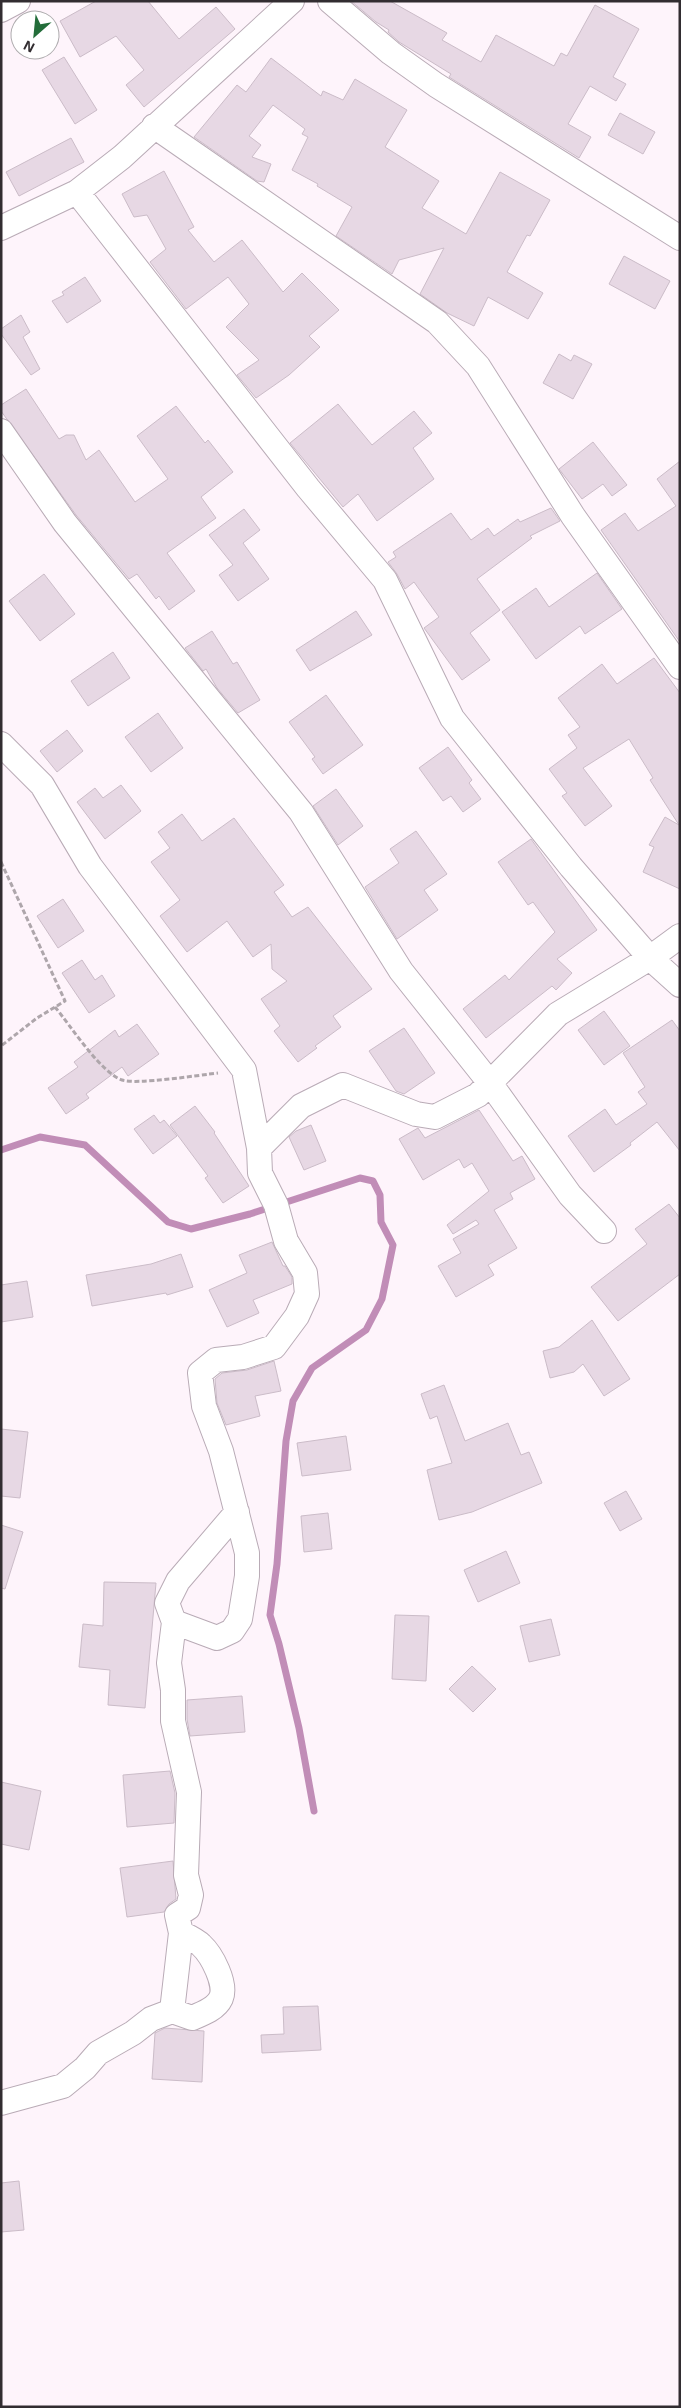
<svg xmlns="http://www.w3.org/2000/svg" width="681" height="2408" font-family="'Exo 2',sans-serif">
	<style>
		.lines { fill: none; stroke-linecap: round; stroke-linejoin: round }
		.stream { stroke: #c18db7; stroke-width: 7 }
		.building { fill: #e7d8e4; stroke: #cbbcc8 }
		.minor-casing { stroke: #b9abb6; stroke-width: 26 }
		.path { stroke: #aea6ab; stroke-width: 3; stroke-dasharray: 5 2.5; stroke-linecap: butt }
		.minor { stroke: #fff; stroke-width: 24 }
	</style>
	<rect width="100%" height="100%" fill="#fef4fb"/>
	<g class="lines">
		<path class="stream" d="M 1,1150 L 40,1137 L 85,1145 L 168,1222 L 191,1229 L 250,1214 L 360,1178 L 373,1181 L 380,1195 L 381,1222 L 393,1245 L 382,1299 L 366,1330 L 312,1368 L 293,1401 L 286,1441 L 277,1564 L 270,1615 L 279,1644 L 299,1728 L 314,1811"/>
	</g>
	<path class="building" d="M 96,1 L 148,1 L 179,39 L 216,7 L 235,29 L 144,107 L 126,85 L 144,70 L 116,36 L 80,57 L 60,21 Z
		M 351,1 L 390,1 L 447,33 L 442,40 L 481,62 L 496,35 L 554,66 L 561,53 L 567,56 L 595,5 L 639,29 L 613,77 L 626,84 L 616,101 L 590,86 L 568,124 L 591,137 L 579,158 L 449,77 L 451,74 L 399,42 L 388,32 L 389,30 L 376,22 Z
		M 64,57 L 97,110 L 75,124 L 42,70 Z
		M 271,58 L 321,96 L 323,91 L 343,100 L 355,79 L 407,110 L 385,147 L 439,181 L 422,208 L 466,234 L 500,172 L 550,200 L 530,236 L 527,235 L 507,272 L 543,293 L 528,319 L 488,297 L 474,326 L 447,313 L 420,294 L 444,248 L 399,260 L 392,274 L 336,236 L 352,207 L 317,186 L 318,184 L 292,170 L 308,137 L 302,134 L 305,129 L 273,105 L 249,136 L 261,145 L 252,157 L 271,164 L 264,182 L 257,181 L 194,137 L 237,85 L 246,92 Z
		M 620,113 L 655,132 L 643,154 L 608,135 Z
		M 71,138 L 84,162 L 19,196 L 6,172 Z
		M 164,171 L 194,227 L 188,230 L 214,262 L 242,240 L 283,292 L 302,273 L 339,310 L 309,336 L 320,347 L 289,375 L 256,398 L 237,375 L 259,360 L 226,327 L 249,304 L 228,277 L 186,309 L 150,262 L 166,249 L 147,215 L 134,217 L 122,194 Z
		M 624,256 L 670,281 L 655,309 L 609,284 Z
		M 85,277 L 101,301 L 67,323 L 52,301 L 64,295 L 62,292 Z
		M 21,315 L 30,332 L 23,337 L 40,369 L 31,375 L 1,334 L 1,329 Z
		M 559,354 L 571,361 L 574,355 L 592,364 L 573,399 L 543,383 Z
		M 26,389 L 59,439 L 66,435 L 74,435 L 86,460 L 99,450 L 135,502 L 168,479 L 137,436 L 176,406 L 205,443 L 208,440 L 233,472 L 201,497 L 216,518 L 167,553 L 195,591 L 169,610 L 159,596 L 156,599 L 137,574 L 129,579 L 76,515 L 1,411 L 1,405 Z
		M 338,404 L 372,445 L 414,411 L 432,433 L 413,448 L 434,479 L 377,521 L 358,494 L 343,507 L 290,443 Z
		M 593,442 L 627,485 L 612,496 L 603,484 L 582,499 L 559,469 Z
		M 680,461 L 680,642 L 601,530 L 625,513 L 638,531 L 676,506 L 657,479 Z
		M 551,508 L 560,521 L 530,536 L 532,538 L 477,579 L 500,610 L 470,633 L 490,660 L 462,680 L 424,628 L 439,617 L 414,582 L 405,589 L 397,574 L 388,562 L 396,557 L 393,552 L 451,513 L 471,540 L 488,528 L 494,536 L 518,519 L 520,522 Z
		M 244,509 L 260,530 L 243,543 L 269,579 L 238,601 L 219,575 L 233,565 L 209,535 Z
		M 597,573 L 622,609 L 585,634 L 580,626 L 536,659 L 502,612 L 536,588 L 549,607 Z
		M 44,574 L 75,614 L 40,641 L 9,601 Z
		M 356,611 L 372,635 L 310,671 L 296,650 Z
		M 212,631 L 233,664 L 237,662 L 260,700 L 238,713 L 217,688 L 206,669 L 203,671 L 185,648 Z
		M 113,652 L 130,678 L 88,706 L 71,681 Z
		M 654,658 L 680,693 L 680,889 L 643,872 L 654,847 L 649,845 L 665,817 L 679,825 L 650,780 L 653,778 L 629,739 L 583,768 L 612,806 L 585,826 L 562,796 L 567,793 L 549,769 L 577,748 L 568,735 L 580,727 L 558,698 L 602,664 L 617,684 Z
		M 326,695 L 363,745 L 323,774 L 312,759 L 315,757 L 289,722 Z
		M 158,713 L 183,748 L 151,772 L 125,737 Z
		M 67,730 L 83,751 L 57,772 L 40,751 Z
		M 448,747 L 472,780 L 469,783 L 481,799 L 463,812 L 451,796 L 443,801 L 419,768 Z
		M 121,785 L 141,811 L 105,839 L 77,802 L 95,788 L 103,798 Z
		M 336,789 L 363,826 L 338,845 L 313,806 Z
		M 182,814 L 202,841 L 234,818 L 284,885 L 274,892 L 292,917 L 308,907 L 372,989 L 333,1016 L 341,1027 L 315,1046 L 317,1048 L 298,1062 L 274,1031 L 280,1026 L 261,999 L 287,981 L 272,969 L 271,944 L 253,957 L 227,921 L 187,952 L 160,916 L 180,900 L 151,862 L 170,848 L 158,832 Z
		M 416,831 L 447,874 L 424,890 L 438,910 L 397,939 L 365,887 L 399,863 L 390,849 Z
		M 531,839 L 597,930 L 557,959 L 572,973 L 556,990 L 552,986 L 486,1038 L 463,1009 L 505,975 L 509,980 L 555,932 L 533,902 L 528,905 L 498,862 Z
		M 63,899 L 84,931 L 58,948 L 37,916 Z
		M 82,960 L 95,980 L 102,975 L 115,996 L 89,1013 L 62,973 Z
		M 604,1011 L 630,1046 L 604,1065 L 578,1030 Z
		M 672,1020 L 680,1031 L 680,1151 L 657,1122 L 630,1143 L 631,1145 L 594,1172 L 568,1136 L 605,1109 L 616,1125 L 647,1104 L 638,1092 L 645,1087 L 623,1053 Z
		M 137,1024 L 159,1054 L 128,1076 L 122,1067 L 86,1094 L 89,1098 L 66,1114 L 48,1088 L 78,1067 L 74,1062 L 115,1030 L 119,1037 Z
		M 404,1028 L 435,1073 L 404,1094 L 396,1091 L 369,1051 Z
		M 195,1106 L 215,1132 L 214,1133 L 249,1186 L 223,1203 L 205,1178 L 208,1176 L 170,1125 Z
		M 479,1110 L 513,1161 L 522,1156 L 535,1179 L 510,1193 L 513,1199 L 494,1210 L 517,1248 L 488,1265 L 494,1275 L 456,1297 L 438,1266 L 461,1253 L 453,1239 L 479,1224 L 476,1220 L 453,1234 L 447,1225 L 489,1191 L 472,1163 L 464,1168 L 459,1159 L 423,1180 L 399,1139 L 418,1128 L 425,1138 Z
		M 154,1115 L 160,1123 L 164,1120 L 177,1136 L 153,1154 L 134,1129 Z
		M 311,1125 L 326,1161 L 304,1170 L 289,1137 L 296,1131 Z
		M 669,1204 L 680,1218 L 680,1274 L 618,1321 L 591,1287 L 647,1244 L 635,1229 Z
		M 272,1242 L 283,1266 L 285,1266 L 292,1277 L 292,1284 L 253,1300 L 259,1313 L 227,1327 L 209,1290 L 247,1273 L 239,1255 Z
		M 181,1254 L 193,1287 L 167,1295 L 166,1293 L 92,1306 L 86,1275 L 151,1264 Z
		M 27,1281 L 33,1317 L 1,1322 L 1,1285 Z
		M 592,1320 L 630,1379 L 604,1396 L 583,1364 L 574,1372 L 550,1378 L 543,1351 L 559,1347 Z
		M 274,1361 L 281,1391 L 255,1396 L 260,1416 L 226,1425 L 217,1403 L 215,1379 L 222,1373 L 247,1370 Z
		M 444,1385 L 465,1441 L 508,1423 L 521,1455 L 529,1452 L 542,1483 L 472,1512 L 439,1520 L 427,1470 L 452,1463 L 437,1416 L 430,1419 L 421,1394 Z
		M 1,1429 L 28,1432 L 20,1498 L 1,1496 Z
		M 346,1436 L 351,1470 L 302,1476 L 297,1443 Z
		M 626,1491 L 642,1519 L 620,1531 L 604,1503 Z
		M 328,1513 L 332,1549 L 304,1552 L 301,1516 Z
		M 1,1525 L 23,1532 L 5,1589 L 1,1588 Z
		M 506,1551 L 520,1583 L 478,1602 L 464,1570 Z
		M 104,1582 L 156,1583 L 145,1708 L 108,1705 L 110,1670 L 79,1667 L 83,1624 L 103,1626 Z
		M 395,1615 L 429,1616 L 426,1681 L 392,1679 Z
		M 551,1619 L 560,1655 L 529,1662 L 520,1626 Z
		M 472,1666 L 496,1689 L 473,1712 L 449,1689 Z
		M 242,1696 L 245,1732 L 190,1736 L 187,1719 L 187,1700 Z
		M 170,1771 L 175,1793 L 174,1823 L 127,1827 L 123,1775 Z
		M 1,1782 L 41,1791 L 29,1850 L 1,1844 Z
		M 173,1861 L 176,1899 L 169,1904 L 164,1912 L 127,1917 L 120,1868 Z
		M 318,2006 L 321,2050 L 262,2053 L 261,2035 L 284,2034 L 283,2007 Z
		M 165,2028 L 204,2031 L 202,2082 L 152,2079 L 155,2033 Z
		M 19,2181 L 24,2230 L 1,2232 L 1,2183 Z"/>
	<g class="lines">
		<defs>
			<path id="minor" d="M 330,1 L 391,53 L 436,85 L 680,238
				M 1,10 L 18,1
				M 154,126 L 437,322 L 478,366 L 573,516 L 680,667
				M 77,192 L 308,488 L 385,580 L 452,718 L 571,867 L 650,958 L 680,985
				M 1,228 L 77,192 L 122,157 L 292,1
				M 1,431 L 65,523 L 301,812 L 401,971 L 490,1083 L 570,1195 L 604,1231
				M 1,744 L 42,785 L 90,866 L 244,1070 L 259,1148 L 260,1173 L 276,1205 L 286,1241 L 305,1273 L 307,1294 L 297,1316 L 274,1347 L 243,1357 L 216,1360 L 200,1373 L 204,1406 L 221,1451 L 247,1553 L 247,1576 L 240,1619 L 232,1631 L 217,1638 L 174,1622 L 167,1603 L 178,1581 L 237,1512
				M 259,1148 L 301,1106 L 343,1085 L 416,1114 L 435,1117 L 478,1095 L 558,1014 L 650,958 L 680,936
				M 174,1622 L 169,1663 L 173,1690 L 173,1721 L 189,1792 L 186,1875 L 191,1895 L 188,1908 L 177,1915 L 181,1933
				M 1,2103 L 63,2086 L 85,2068 L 98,2053 L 133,2033 L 151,2019 L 172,2011 L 192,2018 C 202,2014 216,2009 221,1998 C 227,1984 212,1955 201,1945 C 196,1940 187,1936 181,1933 L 172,2011"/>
		</defs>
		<use href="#minor" class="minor-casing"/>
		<path class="path" d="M 1,862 L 65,1001 L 37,1018 L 1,1046
			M 55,1007 C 70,1025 101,1073 122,1080 C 136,1085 200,1075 218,1073"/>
		<use href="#minor" class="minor"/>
	</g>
	<rect width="681" height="2408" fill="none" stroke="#322d31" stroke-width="5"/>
	<g transform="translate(35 35) rotate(207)"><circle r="24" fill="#ffffff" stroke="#adabad"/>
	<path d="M0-4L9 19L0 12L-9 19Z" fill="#236d3a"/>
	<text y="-8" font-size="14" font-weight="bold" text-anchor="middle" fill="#322d31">N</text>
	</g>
</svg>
